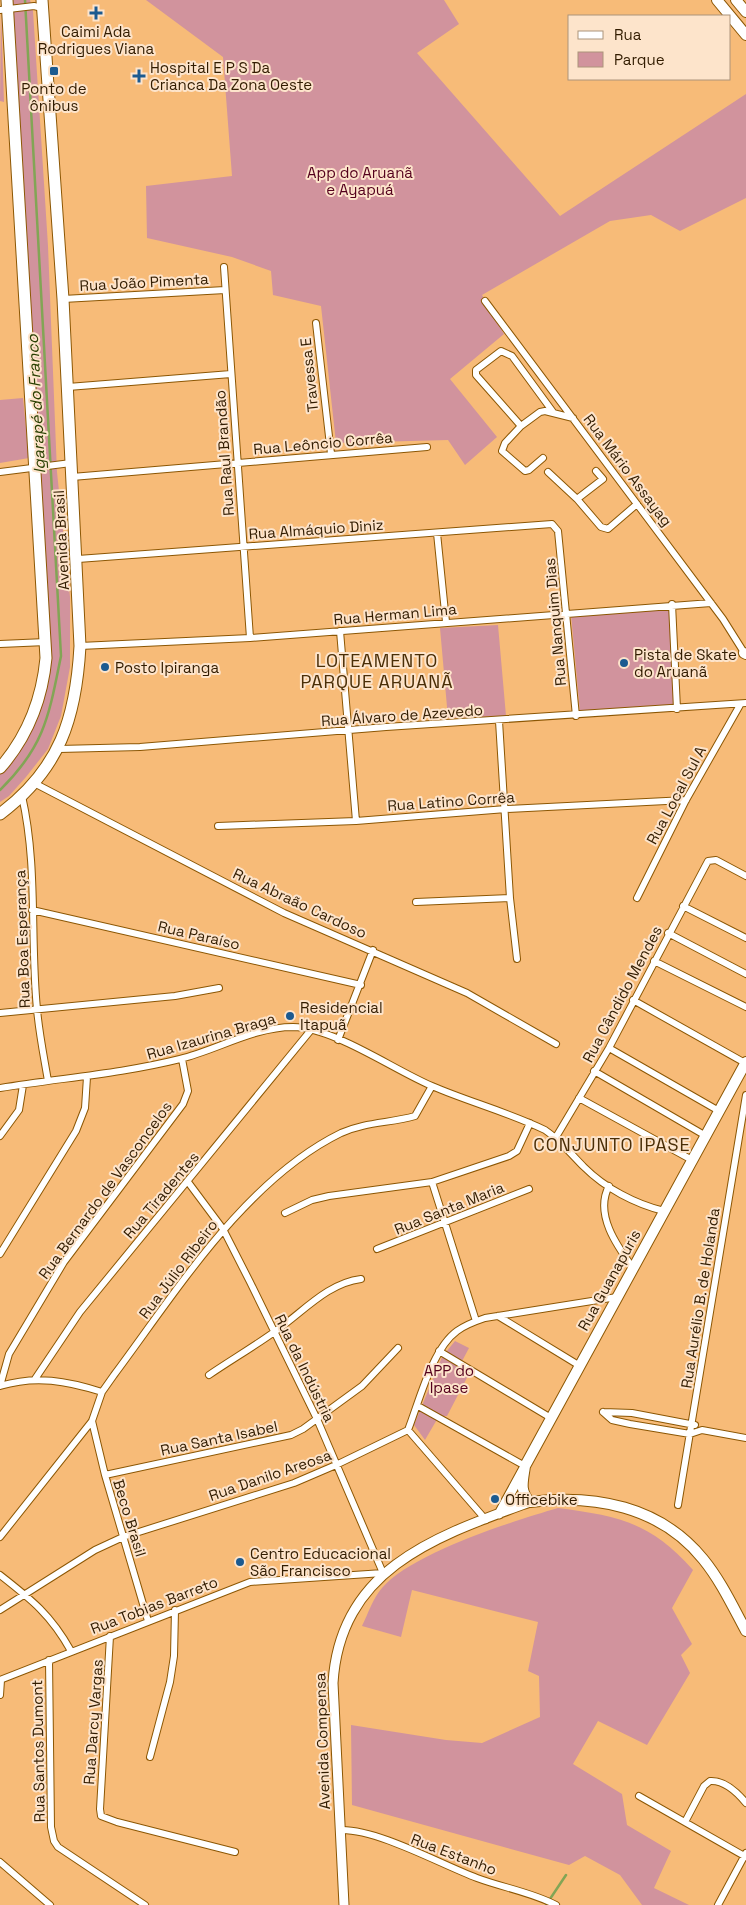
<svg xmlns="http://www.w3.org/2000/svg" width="746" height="1905" font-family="'Space Grotesk',sans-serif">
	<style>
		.green { fill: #d1939d }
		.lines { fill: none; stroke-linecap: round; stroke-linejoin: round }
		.stream { stroke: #82a555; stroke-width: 2.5 }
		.street-casing { stroke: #8c5704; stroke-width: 8 }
		.secondary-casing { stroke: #8c5704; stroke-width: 11 }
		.primary-casing { stroke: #8c5704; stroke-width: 12 }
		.highway-casing { stroke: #8c5704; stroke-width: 13 }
		.street { stroke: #fff; stroke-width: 6 }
		.secondary { stroke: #fff; stroke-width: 9 }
		.primary { stroke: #fff; stroke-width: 10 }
		.highway { stroke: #fff; stroke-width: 11 }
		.poi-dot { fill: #1b5a90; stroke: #fde4cb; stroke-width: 2 }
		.labels { text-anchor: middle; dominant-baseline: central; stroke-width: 4; stroke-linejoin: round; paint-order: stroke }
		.poi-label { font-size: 15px; fill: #321c00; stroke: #fde4cb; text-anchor: start }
		.park-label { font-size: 15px; fill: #54001d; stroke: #fde4cb }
		.street-label { font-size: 15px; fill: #321c00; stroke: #fde4cb }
		.water-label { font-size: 16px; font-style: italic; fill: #2a4003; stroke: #fde4cb }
		.quarter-label { font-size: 18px; letter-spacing: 1px; fill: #4a2e07; stroke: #fde4cb }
	</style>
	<rect width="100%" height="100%" fill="#f7bb78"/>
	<path class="green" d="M 13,0 L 30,0 L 33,11 L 48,246 L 57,472 L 70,597 L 70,667 L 61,716 L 48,749 L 26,777 L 9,796 L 0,802 L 0,772 L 17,752 L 51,653 L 35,401 L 35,360 L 27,264 Z
		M 146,0 L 444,0 L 459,24 L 417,53 L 560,216 L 746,94 L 746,198 L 680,231 L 651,215 L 610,221 L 482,295 L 504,334 L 450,379 L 497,437 L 465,465 L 448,440 L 336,443 L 321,306 L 273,295 L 271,271 L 232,257 L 147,238 L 146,186 L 232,176 L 223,57 Z
		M 1,10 L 4,102 L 0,101 Z
		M 23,398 L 29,458 L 0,463 L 0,400 Z
		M 669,609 L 674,706 L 580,712 L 571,615 Z
		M 498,625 L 506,716 L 448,718 L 440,628 Z
		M 455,1341 L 469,1348 L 460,1365 L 470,1372 L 447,1416 L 439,1416 L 425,1440 L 414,1425 L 442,1357 Z
		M 558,1508 C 618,1516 651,1522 693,1570 L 672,1608 L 692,1644 L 681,1655 L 690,1673 L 647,1745 L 598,1721 L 573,1764 L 622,1794 L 627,1825 L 671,1851 L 654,1888 L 689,1905 L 642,1905 L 620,1875 L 585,1856 L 569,1865 L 352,1805 L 351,1725 L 446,1740 L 482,1743 L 540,1717 L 539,1676 L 528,1671 L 538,1622 L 412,1590 L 401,1637 L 362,1626 C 368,1614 373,1598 382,1588 C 412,1553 513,1521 558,1508 Z"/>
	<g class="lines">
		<path class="stream" d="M 0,790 C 45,746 49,715 61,656 L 25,0
			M 546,1905 L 566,1875"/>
		<defs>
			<path id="street" d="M 0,10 L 34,6 L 42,8
				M 224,267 L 250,638
				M 63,299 L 225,290
				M 485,301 L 723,619 L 745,654
				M 316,323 L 331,454
				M 68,387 L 231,374
				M 553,412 L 512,356 L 501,351 L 476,370 L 476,375 L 521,426 L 540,412 L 545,411 L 573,418
				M 521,426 L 505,443 L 502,451 L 525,471 L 529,470 L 543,458
				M 0,472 L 71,463
				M 548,472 L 577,499 L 601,527 L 608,529 L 637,504
				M 72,477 L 427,447
				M 577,499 L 603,479 L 596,471
				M 437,533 L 446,622
				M 78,559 L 552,524 L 558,531 L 576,716
				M 672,604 L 677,709
				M 340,631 L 356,821
				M 0,644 L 46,642
				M 80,646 L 250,638 L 711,603
				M 499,721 L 510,898 L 517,959
				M 59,749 L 140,747 L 386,727 L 746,703
				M 34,783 L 284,913 L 467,993 L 556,1044
				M 22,796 C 38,866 30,938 37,1009 C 39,1033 44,1057 48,1081
				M 218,826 L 356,821 L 506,809 L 686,800
				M 637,898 L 686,800 L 740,705
				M 416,902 L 510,898
				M 683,906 L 746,938
				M 32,910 L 361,985
				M 668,933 L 746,974
				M 654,961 L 746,1007
				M 633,1000 L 745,1063
				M 0,1013 L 175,996 L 219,988
				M 338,1040 L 373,950
				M 609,1048 L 719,1111
				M 594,1071 L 706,1136
				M 0,1088 C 60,1078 120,1074 180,1059 C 217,1050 254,1027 293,1027 C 335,1028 392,1069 432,1086 C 469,1102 508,1112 545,1130 C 560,1140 571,1154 584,1167 C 605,1188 635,1204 664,1211
				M 579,1098 L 692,1160
				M 0,1136 L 19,1110 L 23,1085
				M 556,1137 L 609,1048 L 708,861 L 716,860 L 746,876
				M 432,1182 L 476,1321
				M 609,1186 C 594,1214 617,1246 633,1268
				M 285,1213 L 312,1200 L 329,1196 L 432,1182 L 509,1156 L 517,1151 L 530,1123
				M 377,1249 L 529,1189
				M 0,1254 L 76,1131 L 85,1108 L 87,1077
				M 498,1316 L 580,1366
				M 439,1351 L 551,1418
				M 209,1375 C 231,1360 255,1346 277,1330 C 304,1311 328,1283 361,1279
				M 35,1379 L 80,1312 L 311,1030
				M 0,1386 L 9,1354 L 64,1262 L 183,1104 L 188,1091 L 182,1059
				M 0,1386 C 36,1375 67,1381 102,1392
				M 418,1406 L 525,1466
				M 603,1412 L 612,1420 L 630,1424 L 690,1434 L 702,1430 L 746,1438
				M 603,1412 L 632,1413 L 695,1425
				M 92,1421 L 105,1475 L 148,1621
				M 408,1430 L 486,1520
				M 105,1475 L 291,1435 L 303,1429 L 362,1386 L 398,1348
				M 678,1505 L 746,1095
				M 0,1537 L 92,1421 L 102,1392 L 114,1375 C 176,1292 245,1180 341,1133 C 365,1122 391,1123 415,1116 L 432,1086
				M 0,1575 C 32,1600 51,1615 71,1651
				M 0,1610 L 95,1550 L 123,1537 L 294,1483 L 336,1465 L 408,1430 C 419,1402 432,1349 457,1331 C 465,1325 476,1321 485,1318 L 617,1297
				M 110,1636 L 100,1809 L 101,1816 L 117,1822 L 235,1852
				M 49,1660 L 51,1827 L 54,1841 L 58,1847 L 145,1905
				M 0,1680 L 250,1582 L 383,1573 L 317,1419 L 250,1282 L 223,1229 L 188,1182
				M 0,1695 L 1,1680
				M 150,1757 L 170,1682 L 174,1656 L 175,1610
				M 639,1796 L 746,1857
				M 685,1822 L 704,1786 L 710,1781 C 725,1780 737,1792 746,1803
				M 342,1830 C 379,1830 440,1864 477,1878 C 504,1888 531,1892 556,1905
				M 0,1862 L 50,1905
				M 718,1905 L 746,1853"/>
			<path id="secondary" d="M 499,1514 L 523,1470
				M 344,1905 L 333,1683 C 340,1568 437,1536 530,1502"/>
			<path id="primary" d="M 717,0 L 746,35
				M 736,0 L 746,12
				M 744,653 L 746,654
				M 746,1062 L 525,1466 C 523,1481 519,1491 530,1502 C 594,1494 660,1506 703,1559 C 721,1581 733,1607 746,1631"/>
			<path id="highway" d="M 0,768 C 28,736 42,700 46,658 L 7,0
				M 0,814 C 60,769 76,718 80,646 L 63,299 L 42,0"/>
		</defs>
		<use href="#street" class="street-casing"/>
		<use href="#secondary" class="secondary-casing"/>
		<use href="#primary" class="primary-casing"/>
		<use href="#highway" class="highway-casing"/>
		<use href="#street" class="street"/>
		<use href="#secondary" class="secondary"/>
		<use href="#primary" class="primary"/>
		<use href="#highway" class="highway"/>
	</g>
	<g class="poi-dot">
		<path d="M93.5 5.5h5v5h5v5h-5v5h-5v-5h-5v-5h5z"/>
		<rect x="49" y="66" width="10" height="10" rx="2.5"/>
		<path d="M136.5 68.5h5v5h5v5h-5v5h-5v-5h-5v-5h5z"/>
		<circle cx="624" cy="663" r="5"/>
		<circle cx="105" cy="667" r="5"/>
		<circle cx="290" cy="1016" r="5"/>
		<circle cx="495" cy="1499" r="5"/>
		<circle cx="240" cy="1562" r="5"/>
	</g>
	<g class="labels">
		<g class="poi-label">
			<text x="96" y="31" text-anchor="middle">Caimi Ada<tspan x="96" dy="17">Rodrigues Viana</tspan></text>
			<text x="150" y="67">Hospital E P S Da<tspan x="150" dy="17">Crianca Da Zona Oeste</tspan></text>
			<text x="54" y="88" text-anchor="middle">Ponto de<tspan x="54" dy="17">ônibus</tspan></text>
			<text x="634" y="654">Pista de Skate<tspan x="634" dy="17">do Aruanã</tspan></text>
			<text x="115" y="667">Posto Ipiranga</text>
			<text x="300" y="1007">Residencial<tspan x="300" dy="17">Itapuã</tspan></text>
			<text x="505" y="1499">Officebike</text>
			<text x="250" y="1553">Centro Educacional<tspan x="250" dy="17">São Francisco</tspan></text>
		</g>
		<g class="park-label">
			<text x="360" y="172">App do Aruanã<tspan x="360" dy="17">e Ayapuá</tspan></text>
			<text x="449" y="1370">APP do<tspan x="449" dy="17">Ipase</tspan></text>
		</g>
		<g class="street-label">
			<text transform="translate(144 282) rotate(-3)">Rua João Pimenta</text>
			<text transform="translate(309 375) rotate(-96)">Travessa E</text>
			<text transform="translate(323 443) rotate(-5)">Rua Leôncio Corrêa</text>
			<text transform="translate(224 453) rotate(-94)">Rua Raul Brandão</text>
			<text transform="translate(628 470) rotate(53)">Rua Mário Assayag</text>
			<text transform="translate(316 529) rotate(-4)">Rua Almáquio Diniz</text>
			<text transform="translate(61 540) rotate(-93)">Avenida Brasil</text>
			<text transform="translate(395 614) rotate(-5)">Rua Herman Lima</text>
			<text transform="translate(555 622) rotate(-95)">Rua Nanquim Dias</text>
			<text transform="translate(402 715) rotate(-4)">Rua Álvaro de Azevedo</text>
			<text transform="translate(676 795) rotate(-62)">Rua Local Sul A</text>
			<text transform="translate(451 801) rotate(-4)">Rua Latino Corrêa</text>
			<text transform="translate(300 903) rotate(25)">Rua Abraão Cardoso</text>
			<text transform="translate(199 935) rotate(13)">Rua Paraíso</text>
			<text transform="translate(22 939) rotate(-92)">Rua Boa Esperança</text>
			<text transform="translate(622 994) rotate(-62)">Rua Cândido Mendes</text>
			<text transform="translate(211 1036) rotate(-16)">Rua Izaurina Braga</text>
			<text transform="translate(105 1190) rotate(-54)">Rua Bernardo de Vasconcelos</text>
			<text transform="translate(161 1195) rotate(-50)">Rua Tiradentes</text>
			<text transform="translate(449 1208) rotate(-22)">Rua Santa Maria</text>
			<text transform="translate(178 1269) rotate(-53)">Rua Júlio Ribeiro</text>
			<text transform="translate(609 1280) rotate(-61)">Rua Guanapuris</text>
			<text transform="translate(700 1298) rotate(-81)">Rua Aurélio B. de Holanda</text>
			<text transform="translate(305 1368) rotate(64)">Rua da Indústria</text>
			<text transform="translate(219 1438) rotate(-12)">Rua Santa Isabel</text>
			<text transform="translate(270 1475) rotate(-19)">Rua Danilo Areosa</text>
			<text transform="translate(130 1518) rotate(73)">Beco Brasil</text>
			<text transform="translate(154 1605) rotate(-21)">Rua Tobias Barreto</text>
			<text transform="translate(93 1722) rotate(-86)">Rua Darcy Vargas</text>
			<text transform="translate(322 1741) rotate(-92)">Avenida Compensa</text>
			<text transform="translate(38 1751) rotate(-91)">Rua Santos Dumont</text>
			<text transform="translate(454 1854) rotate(21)">Rua Estanho</text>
		</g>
		<g class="water-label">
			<text transform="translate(36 404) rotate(-93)">Igarapé do Franco</text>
		</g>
		<g class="quarter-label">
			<text x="377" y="660">LOTEAMENTO<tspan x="377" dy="21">PARQUE ARUANÃ</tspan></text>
			<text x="612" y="1144">CONJUNTO IPASE</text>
		</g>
	</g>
	<rect x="568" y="15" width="162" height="65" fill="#fde4cb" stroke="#ac947a"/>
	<rect x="578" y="31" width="25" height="8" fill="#ffffff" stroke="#ac947a"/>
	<text x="614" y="40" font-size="15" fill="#321c00">Rua</text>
	<rect x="578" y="52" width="25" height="15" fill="#d1939d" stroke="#ac947a"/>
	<text x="614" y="65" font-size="15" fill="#321c00">Parque</text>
</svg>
